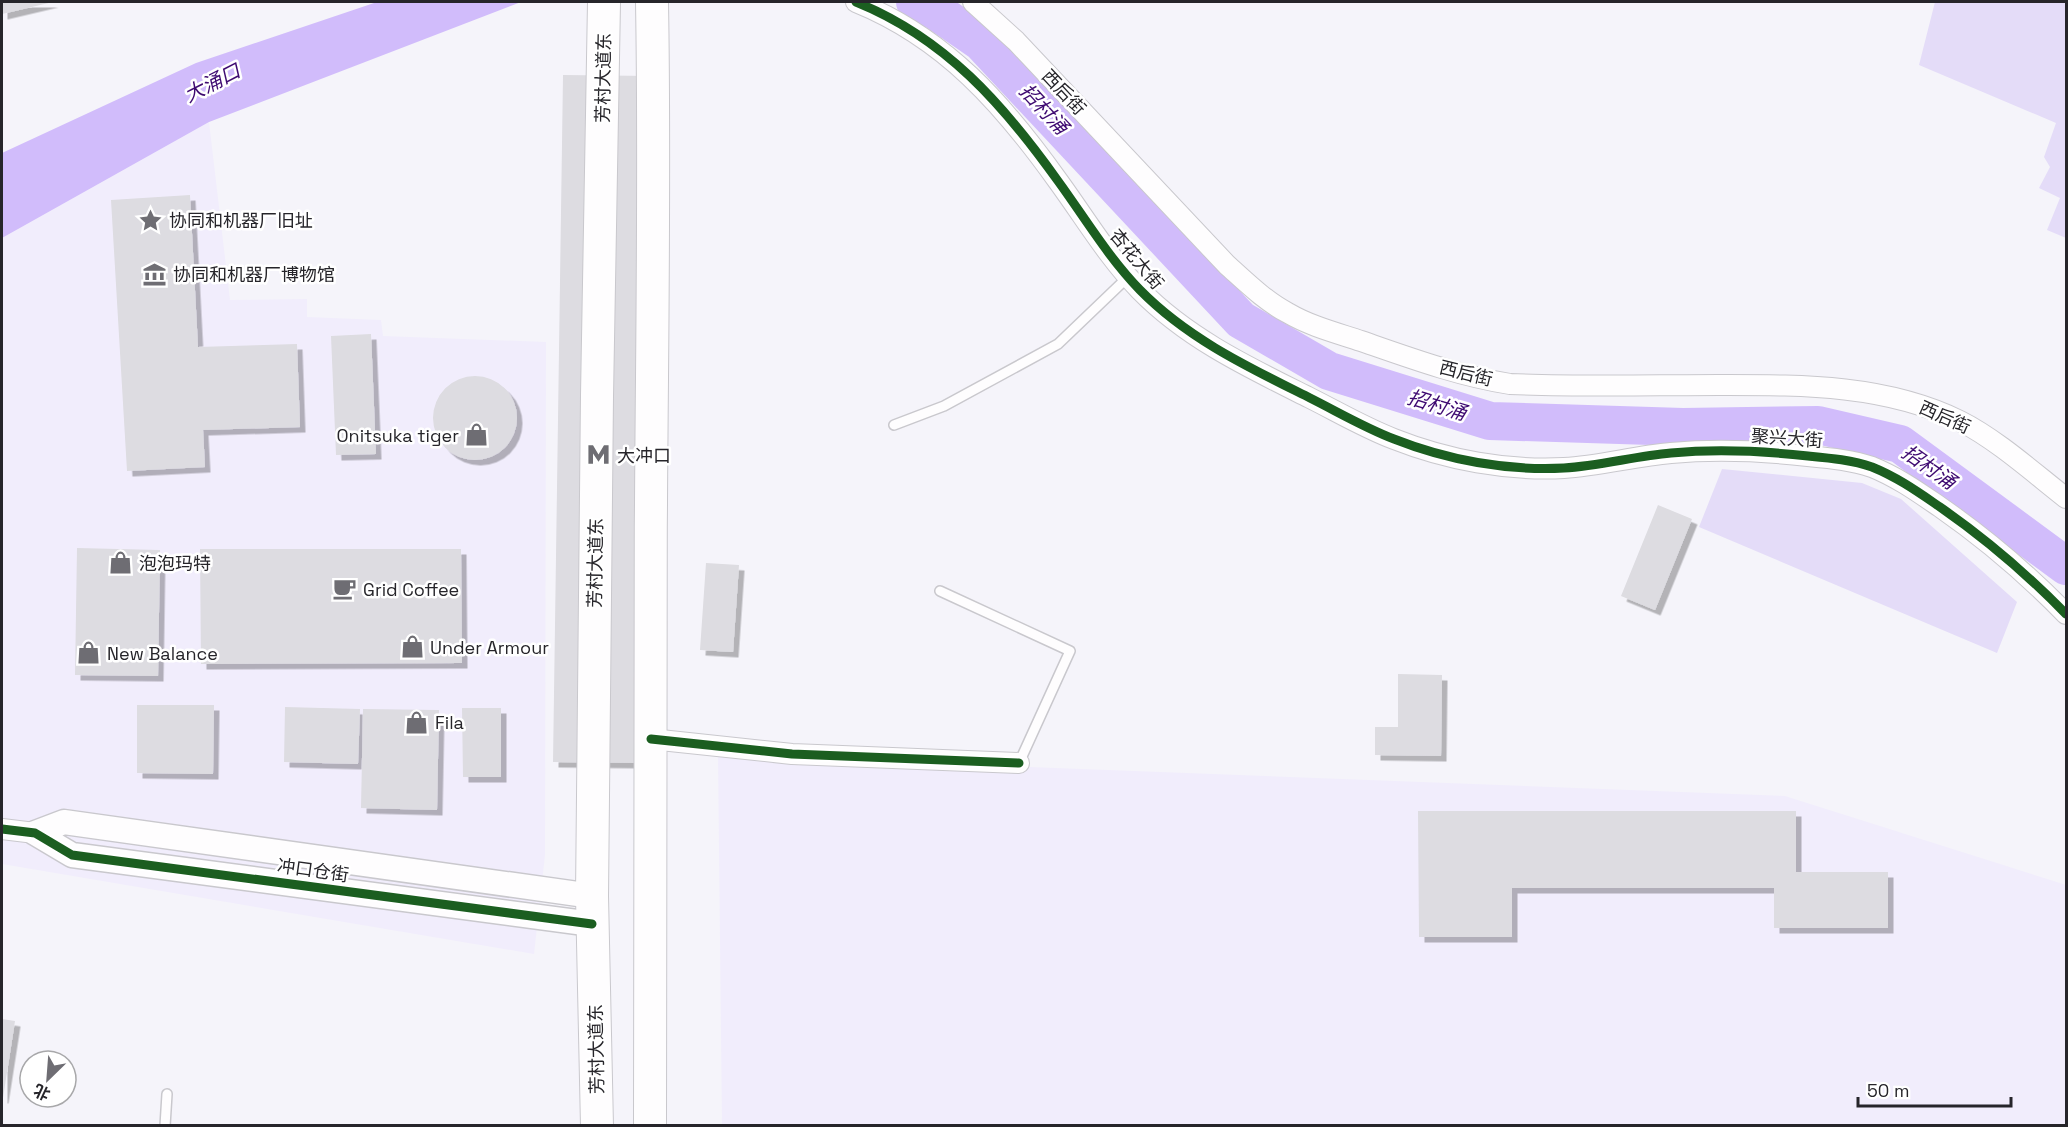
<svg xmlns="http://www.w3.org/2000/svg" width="2068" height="1127" font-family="'Space Grotesk','Noto Sans SC',sans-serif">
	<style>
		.built { fill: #f1edfc }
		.green { fill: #e4dcf8 }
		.water { fill: #d1bcfb }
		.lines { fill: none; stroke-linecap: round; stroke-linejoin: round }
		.river { stroke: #d1bcfb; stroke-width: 38 }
		.building { fill: #dddce1; filter: url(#shadow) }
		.service-casing { stroke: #c9c8cd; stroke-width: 12 }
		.minor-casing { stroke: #c9c8cd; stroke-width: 22 }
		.tertiary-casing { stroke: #c9c8cd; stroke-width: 27 }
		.trunk-casing { stroke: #c9c8cd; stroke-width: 34 }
		.service { stroke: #fefdfe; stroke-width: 9 }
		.minor { stroke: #fefdfe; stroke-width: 20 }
		.tertiary { stroke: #fefdfe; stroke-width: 24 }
		.trunk { stroke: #fefdfe; stroke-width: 32 }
		.cycleway-casing { stroke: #fff; stroke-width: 13 }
		.cycleway { stroke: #1b5e20; stroke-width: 9 }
		.labels { text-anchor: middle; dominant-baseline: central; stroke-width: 5; stroke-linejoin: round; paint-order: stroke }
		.street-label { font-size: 18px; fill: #26252a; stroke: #fff }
		.poi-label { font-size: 18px; fill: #26252a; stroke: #fff; text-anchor: start }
		.water-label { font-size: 20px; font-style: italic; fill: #3e0a71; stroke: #fff }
	</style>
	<defs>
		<filter id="shadow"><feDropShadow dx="5.5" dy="5.5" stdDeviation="0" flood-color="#0004"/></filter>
	</defs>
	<rect width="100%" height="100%" fill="#f5f4fa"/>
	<path class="built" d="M 209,122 L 230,300 L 307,299 L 307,317 L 381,320 L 383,336 L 546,342 L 545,855 L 534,954 L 2,864 L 2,238 Z
		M 718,755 L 1785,796 L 2066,885 L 2066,1125 L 722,1125 Z"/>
	<path class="green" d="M 1935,2 L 2066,2 L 2066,238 L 2047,230 L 2060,198 L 2039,188 L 2050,167 L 2044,157 L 2056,123 L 1919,65 Z
		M 1722,469 L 1862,483 L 1901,499 L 2017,602 L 1997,653 L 1699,527 Z"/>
	<path class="water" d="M 377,2 L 521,2 L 209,122 L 2,238 L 2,153 L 196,63 Z"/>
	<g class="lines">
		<path class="river" d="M 915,2 L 936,11 L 981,42 L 1241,320 L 1329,371 L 1490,421 L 1683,427 L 1818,425 L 1900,444 L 2066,566"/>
	</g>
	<path class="building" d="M 2,2 L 53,2 L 2,14 Z
		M 563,75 L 652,76 L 642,763 L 553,762 Z
		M 190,195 L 198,347 L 297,344 L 300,427 L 203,430 L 205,467 L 127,471 L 111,200 Z
		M 371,334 L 376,454 L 336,455 L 331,336 Z
		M433 418a42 42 0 1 1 84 0a42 42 0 1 1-84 0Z
		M 1658,505 L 1692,519 L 1655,610 L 1621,596 Z
		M 77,548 L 160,550 L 158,676 L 75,675 Z
		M 200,549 L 461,549 L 462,663 L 201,664 Z
		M 706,563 L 739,565 L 733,652 L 700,650 Z
		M 1398,674 L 1442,675 L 1441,756 L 1375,755 L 1375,727 L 1398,727 Z
		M 137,705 L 214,705 L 213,774 L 137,773 Z
		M 285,707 L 360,709 L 358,764 L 284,762 Z
		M 462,708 L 501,708 L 501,777 L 463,777 Z
		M 363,709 L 439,710 L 437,810 L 361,808 Z
		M 1418,811 L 1796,811 L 1796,872 L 1888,872 L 1888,928 L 1774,928 L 1774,888 L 1512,888 L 1512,937 L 1419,937 Z
		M 2,1019 L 15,1021 L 3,1098 L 2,1098 Z"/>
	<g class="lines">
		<defs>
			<path id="service" d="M 894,425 L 944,406 L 1058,344 L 1128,277
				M 940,591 L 1070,651 L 1019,763
				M 165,1126 L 167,1094"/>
			<path id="minor" d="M 856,2 C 945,38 1003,104 1058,181 C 1085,218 1108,257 1140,290 C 1188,339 1250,368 1310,398 C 1338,412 1365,428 1394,439 C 1447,460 1507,471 1564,468 C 1600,466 1635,456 1671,453 C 1716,449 1763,451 1808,456 C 1829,458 1852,460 1872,467 C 1897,477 1918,492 1940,507 C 1986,539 2028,575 2066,614
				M 973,2 L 1016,41 L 1227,265 C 1246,282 1265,301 1288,313 C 1310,326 1337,333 1361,341 C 1410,358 1459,376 1510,384 C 1580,387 1650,385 1719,385 C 1800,385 1885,384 1960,421 C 1996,439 2034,473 2066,498
				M 651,739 L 792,754 L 1019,763
				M 2,829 L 35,833"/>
			<path id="tertiary" d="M 35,833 L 72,855 L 592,924
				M 35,833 L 64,822 L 592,896"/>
			<path id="trunk" d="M 597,1126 L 592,896 L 597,396 L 604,2
				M 650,1126 C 652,918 649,711 651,504 C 652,337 655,169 652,2"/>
		</defs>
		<use href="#service" class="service-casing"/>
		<use href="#minor" class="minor-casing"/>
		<use href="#tertiary" class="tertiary-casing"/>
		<use href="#trunk" class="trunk-casing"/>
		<use href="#service" class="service"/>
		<use href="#minor" class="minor"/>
		<use href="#tertiary" class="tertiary"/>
		<use href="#trunk" class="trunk"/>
		<defs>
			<path id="cycleway" d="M 856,2 C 945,38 1003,104 1058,181 C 1085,218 1108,257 1140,290 C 1188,339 1250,368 1310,398 C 1338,412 1365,428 1394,439 C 1447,460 1507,471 1564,468 C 1600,466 1635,456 1671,453 C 1716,449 1763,451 1808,456 C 1829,458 1852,460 1872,467 C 1897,477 1918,492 1940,507 C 1986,539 2028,575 2066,614
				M 651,739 L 792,754 L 1019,763
				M 2,829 L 35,833 L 72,855 L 592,924"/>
		</defs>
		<use href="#cycleway" class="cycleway-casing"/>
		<use href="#cycleway" class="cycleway"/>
	</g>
	<defs>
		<symbol id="sight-bare" viewBox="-9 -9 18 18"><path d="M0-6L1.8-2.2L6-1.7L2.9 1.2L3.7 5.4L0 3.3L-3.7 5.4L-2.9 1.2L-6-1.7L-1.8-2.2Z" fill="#6e6d73" stroke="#fff" stroke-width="2.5" paint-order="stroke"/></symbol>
		<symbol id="museum-bare" viewBox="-9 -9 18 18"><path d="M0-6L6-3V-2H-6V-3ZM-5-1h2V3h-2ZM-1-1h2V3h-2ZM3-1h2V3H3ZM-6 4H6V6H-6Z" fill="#6e6d73" stroke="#fff" stroke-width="2.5" paint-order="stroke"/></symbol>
		<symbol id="shop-bare" viewBox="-9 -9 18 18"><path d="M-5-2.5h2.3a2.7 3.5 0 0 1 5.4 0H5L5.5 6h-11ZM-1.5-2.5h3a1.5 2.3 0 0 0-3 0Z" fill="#6e6d73" stroke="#fff" stroke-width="2.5" paint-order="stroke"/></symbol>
		<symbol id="metro-bare" viewBox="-9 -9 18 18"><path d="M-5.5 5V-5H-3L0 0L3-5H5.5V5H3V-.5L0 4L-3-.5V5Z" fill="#6e6d73" stroke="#fff" stroke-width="2.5" paint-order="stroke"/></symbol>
		<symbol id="cafe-bare" viewBox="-9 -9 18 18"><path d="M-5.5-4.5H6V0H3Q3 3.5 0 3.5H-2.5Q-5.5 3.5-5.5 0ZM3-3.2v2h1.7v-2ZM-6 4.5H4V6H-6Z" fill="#6e6d73" stroke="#fff" stroke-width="2.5" paint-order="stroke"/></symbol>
	</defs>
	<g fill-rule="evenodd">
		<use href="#sight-bare" x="134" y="204" width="33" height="33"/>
		<use href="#museum-bare" x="138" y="258" width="33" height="33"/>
		<use href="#shop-bare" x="460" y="418" width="33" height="33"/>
		<use href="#metro-bare" x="582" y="438" width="33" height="33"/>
		<use href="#shop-bare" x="104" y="546" width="33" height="33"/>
		<use href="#cafe-bare" x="328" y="572" width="33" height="33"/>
		<use href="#shop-bare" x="396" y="630" width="33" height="33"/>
		<use href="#shop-bare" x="72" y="636" width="33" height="33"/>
		<use href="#shop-bare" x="400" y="706" width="33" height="33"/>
	</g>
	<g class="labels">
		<g class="street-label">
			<text transform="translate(603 78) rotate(-89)">芳村大道东</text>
			<text transform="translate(1064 92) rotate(47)">西后街</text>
			<text transform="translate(1137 259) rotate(50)">杏花大街</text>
			<text transform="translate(1466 373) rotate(14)">西后街</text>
			<text transform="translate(1945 417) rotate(24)">西后街</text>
			<text transform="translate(1787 438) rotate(4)">聚兴大街</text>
			<text transform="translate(595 563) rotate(-89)">芳村大道东</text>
			<text transform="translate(313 870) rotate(8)">冲口仓街</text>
			<text transform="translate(596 1049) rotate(-91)">芳村大道东</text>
		</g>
		<g class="poi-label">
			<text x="169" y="220">协同和机器厂旧址</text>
			<text x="173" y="274">协同和机器厂博物馆</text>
			<text x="459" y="435" text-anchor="end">Onitsuka tiger</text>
			<text x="617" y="455">大冲口</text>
			<text x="139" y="563">泡泡玛特</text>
			<text x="363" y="589">Grid Coffee</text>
			<text x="430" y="647">Under Armour</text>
			<text x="107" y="653">New Balance</text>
			<text x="435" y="722">Fila</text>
		</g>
		<g class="water-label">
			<text transform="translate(212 83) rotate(-27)">大涌口</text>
			<text transform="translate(1044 109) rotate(47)">招村涌</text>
			<text transform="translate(1437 405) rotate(17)">招村涌</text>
			<text transform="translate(1929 467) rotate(35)">招村涌</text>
		</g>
	</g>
	<rect width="2068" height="1127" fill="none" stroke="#26252a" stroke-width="6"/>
	<g transform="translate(48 1079) rotate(205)"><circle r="28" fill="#ffffff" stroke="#a8a8aa" stroke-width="1.5"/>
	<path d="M0-4.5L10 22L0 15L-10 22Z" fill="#6e6d73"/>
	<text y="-9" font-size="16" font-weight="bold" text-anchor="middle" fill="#26252a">北</text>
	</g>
	<path d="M1858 1097v9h153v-9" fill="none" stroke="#26252a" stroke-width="3"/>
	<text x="1867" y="1097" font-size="18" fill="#26252a" stroke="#ffffff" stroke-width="4.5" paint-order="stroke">50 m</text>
</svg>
